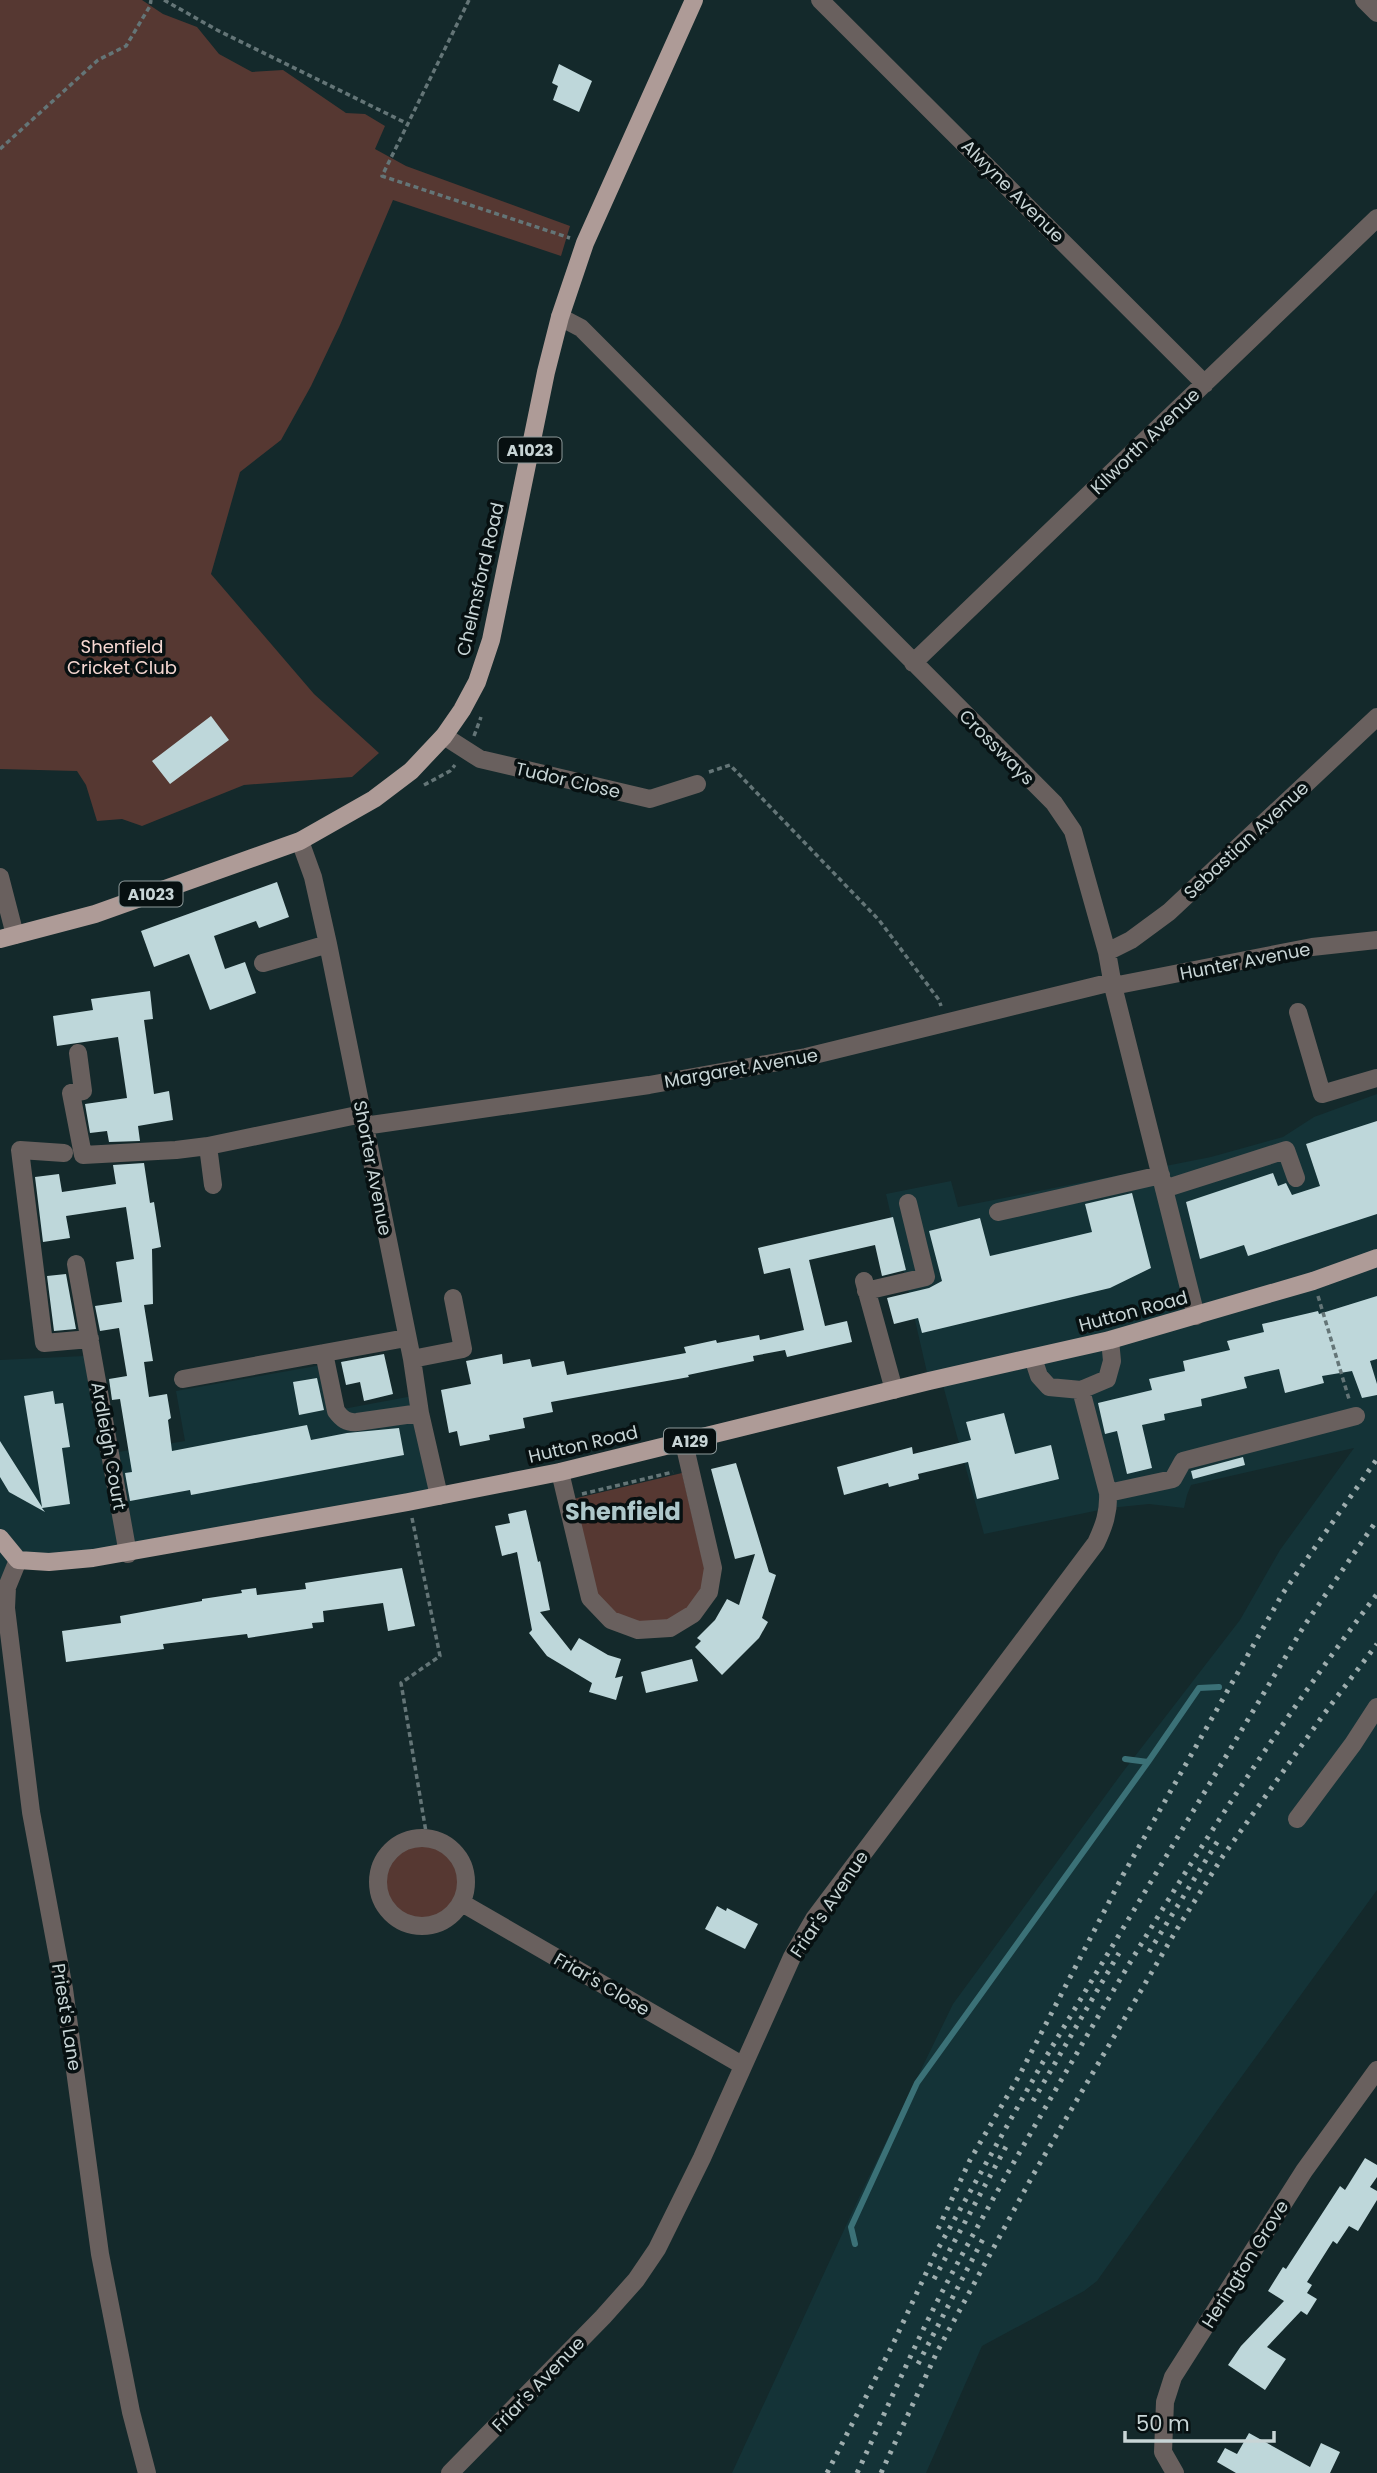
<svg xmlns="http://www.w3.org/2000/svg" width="1377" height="2473" font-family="Poppins,sans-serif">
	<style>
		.built { fill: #143337 }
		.green { fill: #563832 }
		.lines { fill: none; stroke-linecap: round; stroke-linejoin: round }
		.stream { stroke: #3b7177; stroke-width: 6 }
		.building { fill: #bed7da }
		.path { stroke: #647577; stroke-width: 3.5; stroke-dasharray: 5 3.5; stroke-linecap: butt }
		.minor { stroke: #69605e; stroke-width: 18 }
		.major { stroke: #ae9b97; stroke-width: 18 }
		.rail { stroke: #9eadae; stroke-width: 5; stroke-dasharray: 3.5 7; stroke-linecap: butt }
		.labels { text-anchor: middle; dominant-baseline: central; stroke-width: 7; stroke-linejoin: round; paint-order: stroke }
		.shield { fill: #071011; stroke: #8e9a9b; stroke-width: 2 }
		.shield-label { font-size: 16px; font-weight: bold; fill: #c8d5d6 }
		.street-label { font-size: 18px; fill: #c8d5d6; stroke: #071011 }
		.park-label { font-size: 18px; fill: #f6d8d2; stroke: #071011 }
		.district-label { font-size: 24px; font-weight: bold; fill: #aec7ca; stroke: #071011 }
	</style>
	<rect width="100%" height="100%" fill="#14292b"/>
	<path class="built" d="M 1377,1094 L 1377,1890 L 1226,2098 L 1097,2281 L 1084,2291 L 982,2346 L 926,2473 L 732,2473 L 862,2191 L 953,2004 L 1122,1773 L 1240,1620 L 1280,1550 L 1354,1448 L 1191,1485 L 1187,1495 L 1184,1508 L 1149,1504 L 1109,1508 L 984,1534 L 941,1378 L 929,1381 L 886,1194 L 951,1181 L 958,1207 L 1211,1157 L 1283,1137 L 1314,1117 Z
		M 84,1356 L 100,1455 L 185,1441 L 176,1391 L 333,1363 L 343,1409 L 418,1395 L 439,1496 L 263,1528 L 18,1560 L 0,1610 L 0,1360 Z"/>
	<path class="green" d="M 0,0 L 142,0 L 163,14 L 197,27 L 219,54 L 252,72 L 283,70 L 346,113 L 365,114 L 385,126 L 375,149 L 406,166 L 570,226 L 561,256 L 393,200 L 340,325 L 311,386 L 281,440 L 240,472 L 211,574 L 314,694 L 379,753 L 352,777 L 244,785 L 142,826 L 122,819 L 97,821 L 86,785 L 77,771 L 0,769 Z
		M 682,1473 L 705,1570 L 702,1588 L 692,1606 L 668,1623 L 623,1621 L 596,1597 L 573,1499 Z
		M386 1882a37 37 0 1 1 74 0a37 37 0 1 1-74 0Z"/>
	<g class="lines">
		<path class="stream" d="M 1125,1759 L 1148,1762 L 1199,1688 L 1219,1687
			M 855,2244 L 851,2227 L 917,2083 L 1148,1762"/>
	</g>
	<path class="building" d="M 559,64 L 592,81 L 579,112 L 553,100 L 558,86 L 552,83 Z
		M 211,716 L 229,740 L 170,784 L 152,761 Z
		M 277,882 L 289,917 L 259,928 L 256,921 L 214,936 L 225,969 L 245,962 L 256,993 L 210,1010 L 189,954 L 154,967 L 141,931 Z
		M 150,991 L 153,1019 L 144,1020 L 154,1094 L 169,1091 L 173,1120 L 138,1126 L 140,1141 L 109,1142 L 107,1131 L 90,1133 L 85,1104 L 127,1098 L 118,1037 L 57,1046 L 53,1016 L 93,1010 L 91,999 Z
		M 1377,1121 L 1377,1214 L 1248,1256 L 1244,1245 L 1200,1259 L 1186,1202 L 1273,1173 L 1278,1186 L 1286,1183 L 1292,1195 L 1320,1186 L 1306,1144 Z
		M 144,1163 L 150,1203 L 154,1202 L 161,1247 L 152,1249 L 153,1304 L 144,1305 L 153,1361 L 144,1362 L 149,1397 L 167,1394 L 171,1418 L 168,1420 L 172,1451 L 307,1425 L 311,1440 L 347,1433 L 399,1428 L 404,1455 L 191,1495 L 190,1490 L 130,1501 L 125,1473 L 132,1472 L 120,1399 L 112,1400 L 109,1379 L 127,1376 L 119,1328 L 100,1331 L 95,1306 L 122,1302 L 116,1262 L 134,1259 L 126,1207 L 66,1216 L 70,1238 L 43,1242 L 35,1177 L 59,1174 L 62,1192 L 116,1184 L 113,1165 Z
		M 1132,1193 L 1151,1268 L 1110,1288 L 922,1333 L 918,1318 L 894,1324 L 887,1298 L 929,1288 L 942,1281 L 929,1231 L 980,1218 L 990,1256 L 1092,1232 L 1085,1204 Z
		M 893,1217 L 906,1270 L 882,1276 L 875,1245 L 809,1260 L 825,1326 L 847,1321 L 852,1342 L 787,1357 L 785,1350 L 753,1356 L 754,1361 L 688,1375 L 689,1377 L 551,1402 L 553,1412 L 523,1418 L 525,1428 L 489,1435 L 490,1440 L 460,1446 L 457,1431 L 449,1433 L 441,1390 L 471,1384 L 466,1361 L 502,1354 L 503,1364 L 530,1359 L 532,1367 L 564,1361 L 567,1375 L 686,1353 L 684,1347 L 716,1340 L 717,1343 L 759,1335 L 760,1340 L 804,1330 L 790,1268 L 764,1274 L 758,1248 Z
		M 66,1274 L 76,1329 L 54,1331 L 47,1276 Z
		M 1377,1296 L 1377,1359 L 1370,1361 L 1377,1384 L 1377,1395 L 1362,1398 L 1352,1371 L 1322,1376 L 1324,1383 L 1285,1393 L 1279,1369 L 1244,1377 L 1247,1388 L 1201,1399 L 1202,1406 L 1164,1414 L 1165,1420 L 1142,1425 L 1152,1468 L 1127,1474 L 1117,1431 L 1105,1434 L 1098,1403 L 1152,1390 L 1149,1379 L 1185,1371 L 1183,1361 L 1230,1350 L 1227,1341 L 1264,1332 L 1262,1324 L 1318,1311 L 1319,1314 Z
		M 384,1354 L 393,1394 L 364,1401 L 360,1382 L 346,1385 L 341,1362 Z
		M 317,1378 L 324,1410 L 299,1415 L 293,1382 Z
		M 53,1391 L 55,1404 L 63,1403 L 70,1447 L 62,1448 L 70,1504 L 42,1508 L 45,1512 L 9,1492 L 0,1477 L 0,1441 L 42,1507 L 24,1396 Z
		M 1004,1413 L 1015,1454 L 1051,1445 L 1059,1479 L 977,1499 L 968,1462 L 918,1474 L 919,1479 L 889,1487 L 888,1483 L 844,1495 L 837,1467 L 912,1447 L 913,1454 L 971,1440 L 966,1422 Z
		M 1243,1457 L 1245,1465 L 1193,1479 L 1191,1471 Z
		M 736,1463 L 769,1572 L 776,1575 L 762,1618 L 768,1622 L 759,1638 L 722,1675 L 695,1647 L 701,1641 L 697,1638 L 715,1620 L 727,1599 L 739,1605 L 755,1554 L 735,1559 L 711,1469 Z
		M 526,1510 L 538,1562 L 540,1561 L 550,1610 L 540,1612 L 571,1651 L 579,1638 L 608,1655 L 621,1659 L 615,1678 L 623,1676 L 616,1700 L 589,1692 L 592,1683 L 547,1656 L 529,1633 L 532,1630 L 517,1552 L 502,1556 L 495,1526 L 510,1523 L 508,1514 Z
		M 402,1568 L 415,1626 L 388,1631 L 383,1603 L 323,1611 L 324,1622 L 312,1623 L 313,1628 L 248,1638 L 247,1634 L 163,1644 L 164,1649 L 66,1662 L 62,1631 L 121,1623 L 120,1616 L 202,1601 L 202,1599 L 242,1593 L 241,1590 L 256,1588 L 257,1595 L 306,1589 L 305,1583 Z
		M 692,1659 L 698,1681 L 646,1693 L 641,1672 Z
		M 717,1906 L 726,1911 L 727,1908 L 758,1924 L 745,1949 L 705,1929 Z
		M 1365,2158 L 1377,2165 L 1377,2177 L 1370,2187 L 1377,2191 L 1377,2200 L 1358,2231 L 1349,2226 L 1337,2244 L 1333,2241 L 1307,2282 L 1312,2285 L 1307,2293 L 1317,2299 L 1307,2315 L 1301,2311 L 1267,2347 L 1286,2359 L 1265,2390 L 1228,2365 L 1241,2346 L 1284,2301 L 1268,2291 L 1283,2267 L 1286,2269 L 1340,2186 L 1345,2190 Z
		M 1249,2433 L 1310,2467 L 1321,2443 L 1340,2452 L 1330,2473 L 1236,2473 L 1217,2462 L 1225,2448 L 1237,2454 Z"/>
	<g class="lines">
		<path class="path" d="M 164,0 L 217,30 L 408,124
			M 469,0 L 382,176 L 570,238
			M 0,149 L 98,60 L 126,46 L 150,6 L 151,0
			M 474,736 L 481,717
			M 709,772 L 730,765 L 879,920 L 939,1000 L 941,1006
			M 424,785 L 450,771 L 455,765
			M 1318,1296 L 1349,1399
			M 582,1494 L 673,1472
			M 412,1518 L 440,1656 L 401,1683 L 427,1838"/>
		<path class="minor" d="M 820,0 L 1205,384
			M 1364,0 L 1377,13
			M 560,317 L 581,328 L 1054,803 L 1073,831 L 1107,952 L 1113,986 L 1196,1316
			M 913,663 L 1377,218
			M 444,736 L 480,759 L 650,799 L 697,784
			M 300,841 L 313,877 L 328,944 L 412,1359 L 420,1413 L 439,1496
			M 0,877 L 15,935
			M 1107,952 L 1131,940 L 1169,912 L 1377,717
			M 263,963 L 328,944
			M 1113,986 L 1312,947 L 1377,940
			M 1298,1012 L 1322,1094 L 1377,1078
			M 78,1053 L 83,1091 L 71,1093 L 83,1155 L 176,1150 L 208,1146 L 362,1114
			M 364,1126 L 649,1085 L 806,1057 L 1112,982
			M 208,1146 L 213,1185
			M 64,1153 L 20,1150 L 44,1343 L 90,1339
			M 1164,1189 L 1286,1150 L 1296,1178
			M 998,1212 L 1161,1175
			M 76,1264 L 128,1554
			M 864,1281 L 894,1390
			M 866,1291 L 926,1277 L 908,1203
			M 324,1353 L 336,1411 C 342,1419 347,1423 357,1422 L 420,1413
			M 1033,1358 L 1039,1376 L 1049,1387 L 1081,1390 L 1107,1379 L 1112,1361 L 1110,1340
			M 412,1359 L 463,1349 L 453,1298
			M 183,1379 L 406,1338
			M 560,1472 L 590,1598 L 611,1620 L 638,1630 L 670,1628 L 693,1614 L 709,1592 L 713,1568 L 684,1443
			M 1108,1493 L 1173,1479 L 1183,1461 L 1356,1416
			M 18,1560 L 7,1587 L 6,1608 L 31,1812 L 64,1989 L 100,2254 L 131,2412 L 147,2473
			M 1297,1819 L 1353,1744 L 1377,1707
			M378 1882a44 44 0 1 1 88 0a44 44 0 1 1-88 0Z
			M 462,1903 L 742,2065
			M 450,2473 L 603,2317 L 636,2280 L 657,2249 L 702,2158 L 792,1957 L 814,1919 L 1096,1543 C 1104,1526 1109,1512 1108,1493 L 1081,1390
			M 1175,2473 L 1163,2452 L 1165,2402 L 1173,2377 L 1304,2171 L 1377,2070"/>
		<path class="major" d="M 0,939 L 95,914 L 300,841 L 374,799 L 411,771 L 444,736 L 462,710 L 477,682 L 491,640 L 546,372 L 560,317 L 585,243 L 694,0
			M 0,1538 L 18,1560 L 49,1562 L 93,1558 L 408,1502 L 560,1472 L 929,1381 L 1110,1340 L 1313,1281 L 1377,1258"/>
		<path class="rail" d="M 1149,1952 L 1219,1839
			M 1033,2101 L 1119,1953
			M 938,2229 L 970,2160 L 1019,2076 L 1123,1875 L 1283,1593 L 1377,1459
			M 934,2279 L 1008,2143
			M 918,2364 L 984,2237
			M 827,2473 L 893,2344 L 935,2254 L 1043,2062 L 1304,1626 L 1377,1520
			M 857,2473 C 888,2407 916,2340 950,2277 C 992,2199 1037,2122 1081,2046 C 1171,1890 1268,1738 1377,1594
			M 881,2473 L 937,2352 L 1033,2175 L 1177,1929 L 1223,1856 L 1324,1714 L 1377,1644"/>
	</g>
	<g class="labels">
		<g class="shield">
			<rect x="498.5" y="437.5" width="63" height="25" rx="5"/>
			<rect x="119.5" y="881.5" width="63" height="25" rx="5"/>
			<rect x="664" y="1428.5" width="52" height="25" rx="5"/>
		</g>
		<g class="shield-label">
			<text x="530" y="450">A1023</text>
			<text x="151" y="894">A1023</text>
			<text x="690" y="1441">A129</text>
		</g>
		<g class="street-label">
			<text transform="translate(1013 191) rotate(45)">Alwyne Avenue</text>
			<text transform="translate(1145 441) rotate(-44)">Kilworth Avenue</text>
			<text transform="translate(480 579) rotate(-77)">Chelmsford Road</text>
			<text transform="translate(997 747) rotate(45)">Crossways</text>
			<text transform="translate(568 780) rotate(13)">Tudor Close</text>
			<text transform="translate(1246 840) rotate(-43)">Sebastian Avenue</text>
			<text transform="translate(1245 961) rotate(-11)">Hunter Avenue</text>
			<text transform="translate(741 1068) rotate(-10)">Margaret Avenue</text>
			<text transform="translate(373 1168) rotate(79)">Shorter Avenue</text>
			<text transform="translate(1133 1311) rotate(-15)">Hutton Road</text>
			<text transform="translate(583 1444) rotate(-13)">Hutton Road</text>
			<text transform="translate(109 1446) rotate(80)">Ardleigh Court</text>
			<text transform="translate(829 1904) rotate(-56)">Friar's Avenue</text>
			<text transform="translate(602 1984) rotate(30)">Friar's Close</text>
			<text transform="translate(67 2017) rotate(81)">Priest's Lane</text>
			<text transform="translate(1245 2264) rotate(-58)">Herington Grove</text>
			<text transform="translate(538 2384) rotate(-46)">Friar's Avenue</text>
		</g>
		<g class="park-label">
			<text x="122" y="646">Shenfield<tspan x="122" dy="21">Cricket Club</tspan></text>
		</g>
		<g class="district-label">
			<text x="623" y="1511">Shenfield</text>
		</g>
	</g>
	<path d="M1125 2431v10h149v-10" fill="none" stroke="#c8d5d6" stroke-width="3.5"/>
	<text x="1136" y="2431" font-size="21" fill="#c8d5d6" stroke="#071011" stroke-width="5" paint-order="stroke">50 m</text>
</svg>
